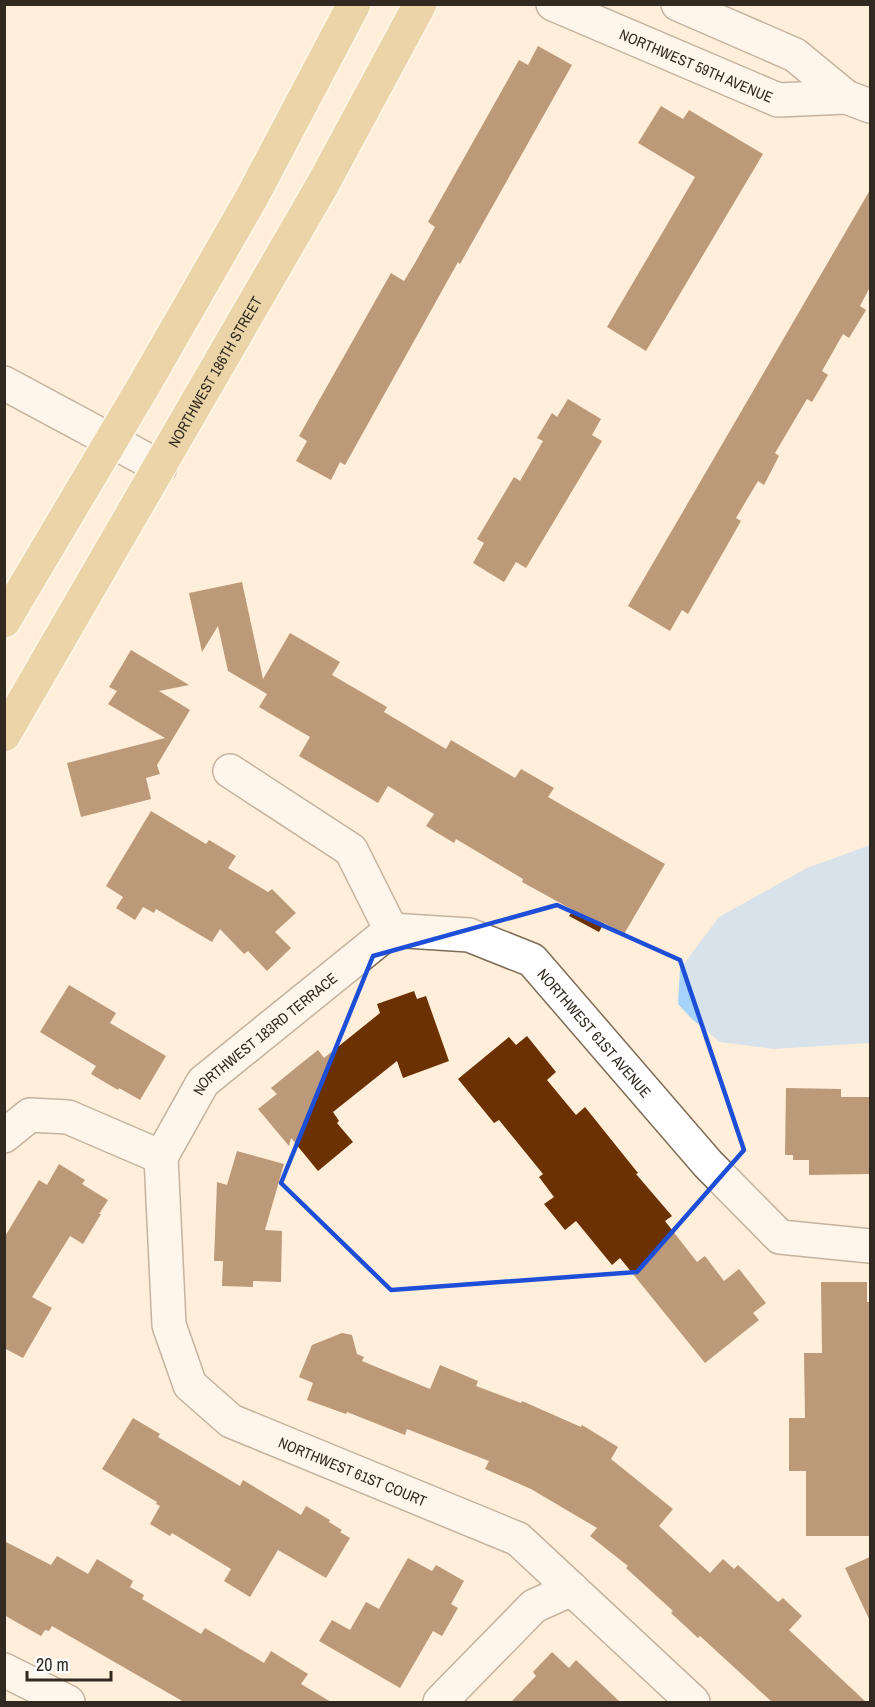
<svg xmlns="http://www.w3.org/2000/svg" width="875" height="1707" font-family="'Archivo Narrow',sans-serif">
	<style>
		.water { fill: #a6d3fc }
		.building { fill: #6c3101 }
		.lines { fill: none; stroke-linecap: round; stroke-linejoin: round }
		.minor-casing { stroke: #7d6b55; stroke-width: 36 }
		.tertiary-casing { stroke: #7d6b55; stroke-width: 36 }
		.primary-casing { stroke: #fff; stroke-width: 36 }
		.minor { stroke: #fff; stroke-width: 33 }
		.tertiary { stroke: #fff; stroke-width: 33 }
		.primary { stroke: #d2b66c; stroke-width: 33 }
		.marked { fill: none; stroke: #1d4ed8; stroke-width: 4.5; stroke-linejoin: round }
		.labels { text-anchor: middle; dominant-baseline: central; stroke-width: 6; stroke-linejoin: round; paint-order: stroke }
		.street-label { font-size: 15px; fill: #322a20; stroke: #fefefe }
	</style>
	<rect width="100%" height="100%" fill="#ffeeda"/>
	<path class="water" d="M 870,845 L 870,1043 L 773,1049 L 720,1042 L 692,1019 L 678,1004 L 680,969 L 719,917 L 807,868 Z"/>
	<path class="building" d="M 538,46 L 572,65 L 460,264 L 458,262 L 345,465 L 340,462 L 331,480 L 296,461 L 307,441 L 299,436 L 391,273 L 404,281 L 415,263 L 435,227 L 428,222 L 519,60 L 528,65 Z
		M 661,106 L 683,119 L 689,110 L 763,154 L 646,351 L 607,327 L 695,177 L 638,143 Z
		M 870,190 L 870,287 L 860,306 L 866,310 L 849,338 L 843,334 L 822,371 L 828,375 L 812,402 L 807,399 L 775,453 L 779,456 L 764,485 L 758,481 L 736,518 L 741,521 L 688,614 L 682,610 L 670,631 L 628,606 Z
		M 568,399 L 601,419 L 592,435 L 602,441 L 526,568 L 516,562 L 504,582 L 473,563 L 484,543 L 477,539 L 514,477 L 520,481 L 543,441 L 537,438 L 552,413 L 557,417 Z
		M 242,582 L 263,679 L 290,633 L 340,662 L 332,675 L 387,707 L 384,712 L 446,749 L 451,740 L 515,778 L 521,769 L 554,788 L 548,797 L 665,864 L 624,934 L 604,923 L 599,932 L 569,916 L 573,910 L 522,882 L 523,879 L 456,839 L 454,843 L 426,826 L 434,814 L 388,786 L 378,803 L 299,756 L 310,737 L 259,707 L 267,694 L 228,671 L 218,626 L 202,652 L 189,593 Z
		M 131,650 L 189,685 L 159,691 L 190,710 L 157,765 L 160,774 L 146,778 L 151,799 L 81,817 L 67,763 L 165,738 L 108,704 L 117,691 L 109,687 Z
		M 151,811 L 206,844 L 209,840 L 236,856 L 228,868 L 268,892 L 272,889 L 296,913 L 275,932 L 291,948 L 267,971 L 248,951 L 244,954 L 220,929 L 212,942 L 156,909 L 154,913 L 143,907 L 135,920 L 116,908 L 123,897 L 106,886 Z
		M 69,985 L 116,1013 L 110,1023 L 166,1056 L 140,1100 L 119,1088 L 118,1090 L 91,1074 L 96,1066 L 40,1032 Z
		M 414,991 L 417,999 L 426,996 L 449,1061 L 403,1078 L 397,1061 L 333,1112 L 339,1121 L 337,1123 L 353,1142 L 318,1171 L 291,1138 L 289,1146 L 258,1109 L 277,1094 L 271,1088 L 298,1066 L 318,1050 L 324,1058 L 380,1013 L 377,1004 Z
		M 527,1036 L 556,1072 L 547,1080 L 576,1115 L 585,1107 L 638,1173 L 636,1174 L 672,1216 L 665,1221 L 697,1262 L 705,1256 L 724,1281 L 739,1269 L 766,1303 L 753,1313 L 759,1320 L 705,1363 L 620,1258 L 612,1265 L 576,1221 L 565,1230 L 544,1204 L 554,1197 L 539,1177 L 543,1174 L 499,1120 L 494,1123 L 458,1079 L 509,1037 L 516,1045 Z
		M 786,1088 L 841,1089 L 841,1097 L 870,1097 L 870,1174 L 809,1175 L 809,1160 L 793,1160 L 793,1155 L 785,1155 Z
		M 237,1151 L 284,1164 L 265,1230 L 282,1231 L 281,1282 L 253,1281 L 253,1287 L 222,1286 L 223,1261 L 214,1261 L 217,1182 L 227,1185 Z
		M 59,1164 L 85,1180 L 82,1184 L 108,1200 L 99,1214 L 101,1214 L 83,1244 L 70,1236 L 32,1297 L 52,1308 L 23,1358 L 4,1348 L 4,1238 L 39,1180 L 47,1185 Z
		M 821,1282 L 867,1282 L 867,1302 L 870,1302 L 870,1536 L 806,1536 L 806,1471 L 789,1471 L 789,1418 L 805,1418 L 804,1353 L 822,1353 Z
		M 342,1333 L 352,1335 L 357,1354 L 364,1357 L 362,1361 L 430,1389 L 440,1365 L 478,1381 L 476,1386 L 521,1403 L 522,1401 L 581,1427 L 582,1425 L 618,1447 L 611,1459 L 673,1509 L 659,1526 L 710,1573 L 723,1559 L 734,1569 L 738,1565 L 778,1602 L 783,1598 L 802,1616 L 789,1630 L 866,1702 L 772,1702 L 700,1636 L 698,1638 L 671,1613 L 673,1611 L 626,1568 L 628,1566 L 590,1536 L 597,1528 L 531,1489 L 485,1469 L 489,1461 L 407,1429 L 405,1435 L 347,1412 L 346,1414 L 307,1400 L 313,1383 L 299,1377 L 312,1345 Z
		M 133,1418 L 160,1434 L 158,1437 L 240,1486 L 243,1480 L 301,1515 L 306,1506 L 330,1520 L 329,1522 L 342,1530 L 340,1532 L 350,1538 L 326,1578 L 278,1550 L 250,1597 L 224,1581 L 231,1569 L 172,1533 L 170,1536 L 150,1524 L 160,1506 L 156,1504 L 157,1502 L 102,1469 Z
		M 4,1541 L 51,1565 L 57,1556 L 88,1574 L 97,1559 L 133,1581 L 130,1587 L 144,1595 L 142,1599 L 201,1634 L 205,1628 L 264,1663 L 271,1651 L 308,1674 L 301,1684 L 331,1702 L 184,1702 L 52,1626 L 49,1631 L 45,1630 L 41,1636 L 4,1615 Z
		M 870,1557 L 870,1621 L 845,1568 Z
		M 408,1558 L 432,1571 L 436,1565 L 464,1581 L 451,1604 L 458,1608 L 442,1636 L 433,1631 L 400,1688 L 319,1641 L 332,1620 L 350,1630 L 366,1602 L 379,1609 Z
		M 552,1652 L 569,1668 L 576,1660 L 620,1702 L 511,1702 L 536,1676 L 533,1672 Z"/>
	<g class="lines">
		<defs>
			<g id="minor">
				<path d="M 230,771 L 351,850 L 391,930"/>
				<path id="s1" d="M 391,930 L 469,935 L 532,960 L 708,1164 L 780,1237 L 870,1246"/>
				<path d="M 4,1136 L 30,1115 L 68,1117 L 161,1157"/>
				<path id="s2" d="M 161,1157 L 169,1325 L 190,1385 L 231,1421 L 518,1539 L 693,1702"/>
				<path id="s3" d="M 161,1157 L 203,1082 L 391,930"/>
				<path d="M 4,1670 L 68,1702"/>
				<path d="M 440,1702 L 534,1606 L 572,1589"/>
			</g>
			<g id="tertiary">
				<path id="s4" d="M 553,4 L 778,100 L 846,97"/>
				<path d="M 678,4 L 795,55 L 846,97 L 870,106"/>
				<path d="M 4,383 L 160,467"/>
			</g>
			<g id="primary">
				<path d="M 4,621 L 143,387 L 252,197 L 354,4"/>
				<path id="s5" d="M 4,735 L 323,184 L 420,4"/>
			</g>
		</defs>
		<use href="#minor" class="minor-casing"/>
		<use href="#tertiary" class="tertiary-casing"/>
		<use href="#primary" class="primary-casing"/>
		<use href="#minor" class="minor"/>
		<use href="#tertiary" class="tertiary"/>
		<use href="#primary" class="primary"/>
	</g>
	<path d="M0 0H875V1707H0ZM 557,905 L 680,960 L 744,1150 L 637,1272 L 391,1290 L 281,1183 L 373,956 Z" fill="#ffeeda" fill-opacity=".55" fill-rule="evenodd"/>
	<path class="marked" d="M 557,905 L 680,960 L 744,1150 L 637,1272 L 391,1290 L 281,1183 L 373,956 Z"/>
	<g class="labels">
		<g class="street-label">
			<text stroke="none"><textPath href="#s4" startOffset="156">NORTHWEST 59TH AVENUE</textPath></text>
			<text stroke="none"><textPath href="#s5" startOffset="420">NORTHWEST 186TH STREET</textPath></text>
			<text stroke="none"><textPath href="#s1" startOffset="242">NORTHWEST 61ST AVENUE</textPath></text>
			<text stroke="none"><textPath href="#s3" startOffset="164">NORTHWEST 183RD TERRACE</textPath></text>
			<text stroke="none"><textPath href="#s2" startOffset="418">NORTHWEST 61ST COURT</textPath></text>
		</g>
	</g>
	<rect width="875" height="1707" fill="none" stroke="#322a20" stroke-width="12"/>
	<path d="M27 1671v9h84v-9" fill="none" stroke="#322a20" stroke-width="3"/>
	<text x="36" y="1671" font-size="18" fill="#322a20" stroke="#fefefe" stroke-width="4.5" paint-order="stroke">20 m</text>
</svg>
